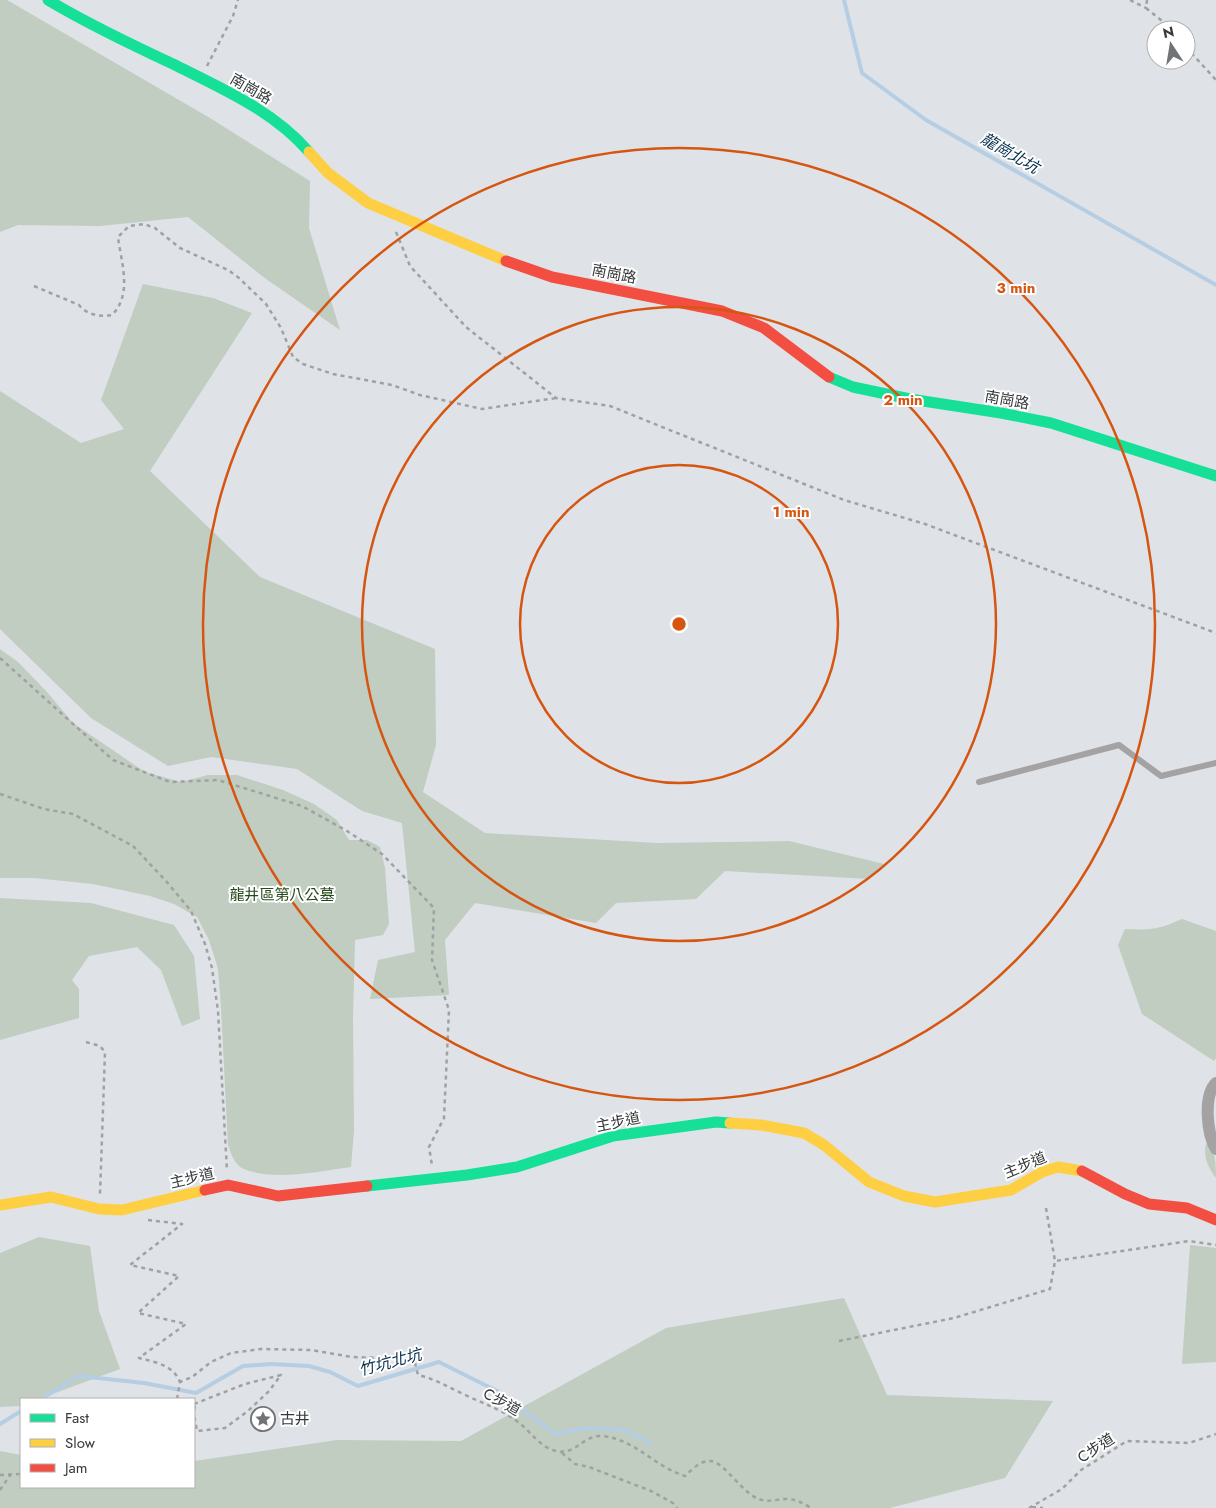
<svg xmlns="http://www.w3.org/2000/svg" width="1216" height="1508" font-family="Jost,'Noto Sans TC',sans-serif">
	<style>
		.green { fill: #c0cdc0 }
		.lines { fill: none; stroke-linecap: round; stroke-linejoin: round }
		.stream { stroke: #b6cee4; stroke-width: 4 }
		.path { stroke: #a0a1a1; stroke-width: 2.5; stroke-dasharray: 4 4; stroke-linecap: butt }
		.lane { stroke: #a4a2a3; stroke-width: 6 }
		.street { stroke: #a4a2a3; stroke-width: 12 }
		.fast { stroke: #16e098; stroke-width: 11 }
		.slow { stroke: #ffcf43; stroke-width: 11 }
		.jam { stroke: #f24e42; stroke-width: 11 }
		.ring { fill: none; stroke: #d65611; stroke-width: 2.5 }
		.labels { text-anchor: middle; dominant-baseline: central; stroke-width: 4; stroke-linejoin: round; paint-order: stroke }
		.street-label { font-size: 15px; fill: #36383b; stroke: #fff }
		.park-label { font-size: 15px; fill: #26491a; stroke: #fff }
		.poi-label { font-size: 15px; fill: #36383b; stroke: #fff; text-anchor: start }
		.water-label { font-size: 16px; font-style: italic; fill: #08314e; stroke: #fff }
		.centre { fill: #d65611; stroke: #fff; stroke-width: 2.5 }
		.ring-label { font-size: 15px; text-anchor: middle; font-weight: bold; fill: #d65611; stroke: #fff; stroke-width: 4; stroke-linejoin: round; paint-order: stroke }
	</style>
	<rect width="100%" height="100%" fill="#dfe2e6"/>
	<path class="green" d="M 0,0 L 7,0 L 210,118 L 310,181 L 309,228 L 340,330 L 266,279 L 188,217 L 100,226 L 18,225 L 0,232 Z
		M 143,284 L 213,298 L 252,313 L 150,471 L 260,577 L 435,649 L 436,745 L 423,792 L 485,833 L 657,843 L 789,841 L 884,864 L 869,879 L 725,871 L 696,899 L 616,903 L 596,923 L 475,903 L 445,940 L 449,995 L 370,999 L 378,960 L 415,952 L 402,823 L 362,811 L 297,769 L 211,757 L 168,766 L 91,718 L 0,629 L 0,391 L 81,443 L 124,429 L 101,400 Z
		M 0,649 L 18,662 L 47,692 L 73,723 L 145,772 L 181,782 L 208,775 L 237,775 L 283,790 L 314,804 L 337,820 L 349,840 L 367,840 L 380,847 L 385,868 L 389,924 L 383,935 L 355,940 L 353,1017 L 354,1131 L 351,1167 C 321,1171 271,1182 242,1168 C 234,1164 231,1153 228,1145 L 221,1007 L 218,969 L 209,940 L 197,917 L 174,904 L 150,896 L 93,884 L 34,878 L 0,878 Z
		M 0,898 L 91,903 L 174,925 L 194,956 L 200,1019 L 182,1026 L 161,970 L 137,947 L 89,956 L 72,980 L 79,989 L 79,1018 L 0,1040 Z
		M 1182,919 L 1216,931 L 1216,1058 L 1214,1061 L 1142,1014 L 1118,945 L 1125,929 C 1151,930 1158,930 1182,919 Z
		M 1206,1144 C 1216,1150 1216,1165 1216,1178 C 1208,1168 1203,1156 1206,1144 Z
		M 39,1237 L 90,1246 L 99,1311 L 120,1369 L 39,1399 L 21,1399 L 21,1406 L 0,1407 L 0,1253 Z
		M 1190,1245 L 1216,1248 L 1216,1362 L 1182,1364 Z
		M 844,1298 L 887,1395 L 1053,1401 L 1005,1478 L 890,1508 L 0,1508 L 0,1451 L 21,1455 L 21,1487 L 194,1487 L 194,1461 L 337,1440 L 461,1441 L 666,1328 Z"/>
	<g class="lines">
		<path class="stream" d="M 844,0 L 862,73 L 926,120 L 1216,285
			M 41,1399 L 79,1376 L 144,1383 L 196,1393 L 243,1366 L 271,1364 L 309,1366 L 330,1372 L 358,1386 L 439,1362 L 499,1392 L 555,1434 L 585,1428 L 625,1430 L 650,1443
			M 0,1424 L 21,1411"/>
		<path class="path" d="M 1130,0 L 1146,8
			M 1147,0 L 1146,8 L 1162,21 L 1171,30
			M 1186,47 L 1216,80
			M 207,66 L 233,16 L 238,0
			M 396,232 L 410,266 L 466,327 L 556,398 L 610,406 L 844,500 L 925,524 L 1216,633
			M 34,286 L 79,305 C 87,315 100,317 112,315 C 133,294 121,262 118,237 L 129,226 L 144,224 L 155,228 L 180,248 L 228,270 L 239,278 L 266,304 L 281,328 L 293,357 L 303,364 L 333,374 L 392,385 L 420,395 L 482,409 L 556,398
			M 0,658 L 113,760 L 170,782 L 218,780 L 302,806 L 347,831 L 382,854 L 434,908 L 432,960 L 449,1010 L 444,1118 L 429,1147 L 432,1165
			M 0,794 L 44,809 L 73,814 L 133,846 L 166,881 L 191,911 L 205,944 L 212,968 L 218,1011 L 227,1171
			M 86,1042 L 100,1046 L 105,1052 L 100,1195
			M 1046,1208 L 1055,1261
			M 148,1220 L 182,1224 L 130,1265 L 179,1276 L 138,1313 L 186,1324 L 139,1358 C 155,1362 173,1365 180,1382
			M 839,1341 L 954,1318 L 1050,1289 L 1055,1261 L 1189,1241 L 1216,1245
			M 177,1399 L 180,1382 L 192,1377 L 211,1362 L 231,1353 L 261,1349 L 311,1350 L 352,1357 L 414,1359 L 418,1375 C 435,1379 448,1387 463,1394 C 482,1403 501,1409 518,1422 C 529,1430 537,1443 550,1449 C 575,1460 581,1434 603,1436 C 636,1440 655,1467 685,1476 C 692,1470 700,1460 711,1461 C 724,1462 743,1494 759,1499 C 768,1503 777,1499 786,1499 C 796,1499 803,1503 811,1508
			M 194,1404 L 245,1384 L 281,1375 L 269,1391 L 248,1411 L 225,1428 L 197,1431 L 194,1415
			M 194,1410 L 196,1403
			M 562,1453 L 575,1464 L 589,1467 L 651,1491 L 673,1503 L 677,1508
			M 0,1475 L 21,1474
			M 0,1490 L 11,1474
			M 1032,1507 L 1043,1508
			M 1029,1508 L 1062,1489 L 1081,1470 L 1127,1441 L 1189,1443 L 1216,1434"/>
		<path class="lane" d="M 979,782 L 1119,745 L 1161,776 L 1216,763"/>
		<path class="street" d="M 1216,1083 C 1203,1096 1207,1134 1216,1149"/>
		<path class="fast" d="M 48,0 C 88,24 130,44 173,64 C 221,88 274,111 309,152
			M 829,377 L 853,387 L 910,399 L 1001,413 L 1051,423 L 1216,476
			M 367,1186 L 467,1175 L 517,1167 L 613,1136 L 716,1122 L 730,1123"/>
		<path class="slow" d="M 309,152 L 328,173 L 368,203 L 506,261
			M 730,1123 L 761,1125 L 804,1133 L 824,1145 L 869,1182 L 904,1196 L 935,1202 L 1011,1190 L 1042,1172 L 1058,1167 L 1082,1171
			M 0,1205 L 51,1197 L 99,1209 L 122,1210 L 205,1190"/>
		<path class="jam" d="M 506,261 L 552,277 L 722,311 L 764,328 L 829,377
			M 1082,1171 L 1125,1194 L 1149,1204 L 1187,1208 L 1216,1220
			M 205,1190 L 228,1185 L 278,1196 L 367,1186"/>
	</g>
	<g class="ring">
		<circle cx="679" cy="624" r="159"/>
		<circle cx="679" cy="624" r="317"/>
		<circle cx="679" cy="624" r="476"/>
	</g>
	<defs>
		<symbol id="sight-ring" viewBox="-11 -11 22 22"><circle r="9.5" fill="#fff" stroke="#717477" stroke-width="1.5"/><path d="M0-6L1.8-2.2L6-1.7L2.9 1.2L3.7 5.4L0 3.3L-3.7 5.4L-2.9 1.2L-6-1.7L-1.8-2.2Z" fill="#717477"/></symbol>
	</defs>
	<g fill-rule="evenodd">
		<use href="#sight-ring" x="249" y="1405" width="28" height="28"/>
	</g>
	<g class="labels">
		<g class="street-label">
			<text transform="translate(251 89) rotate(30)">南崗路</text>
			<text transform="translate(614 274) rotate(11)">南崗路</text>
			<text transform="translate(1007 400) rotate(10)">南崗路</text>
			<text transform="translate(618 1122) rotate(-12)">主步道</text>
			<text transform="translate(1025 1165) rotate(-23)">主步道</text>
			<text transform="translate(192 1178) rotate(-13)">主步道</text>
			<text transform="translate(502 1402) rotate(29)">C步道</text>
			<text transform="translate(1096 1448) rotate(-33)">C步道</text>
		</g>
		<g class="park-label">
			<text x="282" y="895">龍井區第八公墓</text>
		</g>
		<g class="poi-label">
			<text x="280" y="1419">古井</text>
		</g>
		<g class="water-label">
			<text transform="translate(1010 153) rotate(30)">龍崗北坑</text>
			<text transform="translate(390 1362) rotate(-15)">竹坑北坑</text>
		</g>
	</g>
	<circle cx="679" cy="624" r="8" class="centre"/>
	<g class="ring-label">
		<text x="1016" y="293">3 min</text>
		<text x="903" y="405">2 min</text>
		<text x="791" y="517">1 min</text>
	</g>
	<rect x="20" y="1398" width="175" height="90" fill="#ffffff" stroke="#afafb1"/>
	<rect x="30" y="1414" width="25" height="8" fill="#16e098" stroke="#afafb1"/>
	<text x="65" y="1423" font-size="15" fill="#36383b">Fast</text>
	<rect x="30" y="1439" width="25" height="8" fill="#ffcf43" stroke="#afafb1"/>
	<text x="65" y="1448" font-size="15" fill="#36383b">Slow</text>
	<rect x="30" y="1464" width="25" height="8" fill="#f24e42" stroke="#afafb1"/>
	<text x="65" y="1473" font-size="15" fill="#36383b">Jam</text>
	<g transform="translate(1171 45) rotate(348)"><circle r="24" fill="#ffffff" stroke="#afafb1"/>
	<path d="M0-4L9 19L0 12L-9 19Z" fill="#717477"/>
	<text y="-8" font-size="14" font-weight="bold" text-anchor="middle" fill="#36383b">N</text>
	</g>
</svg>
